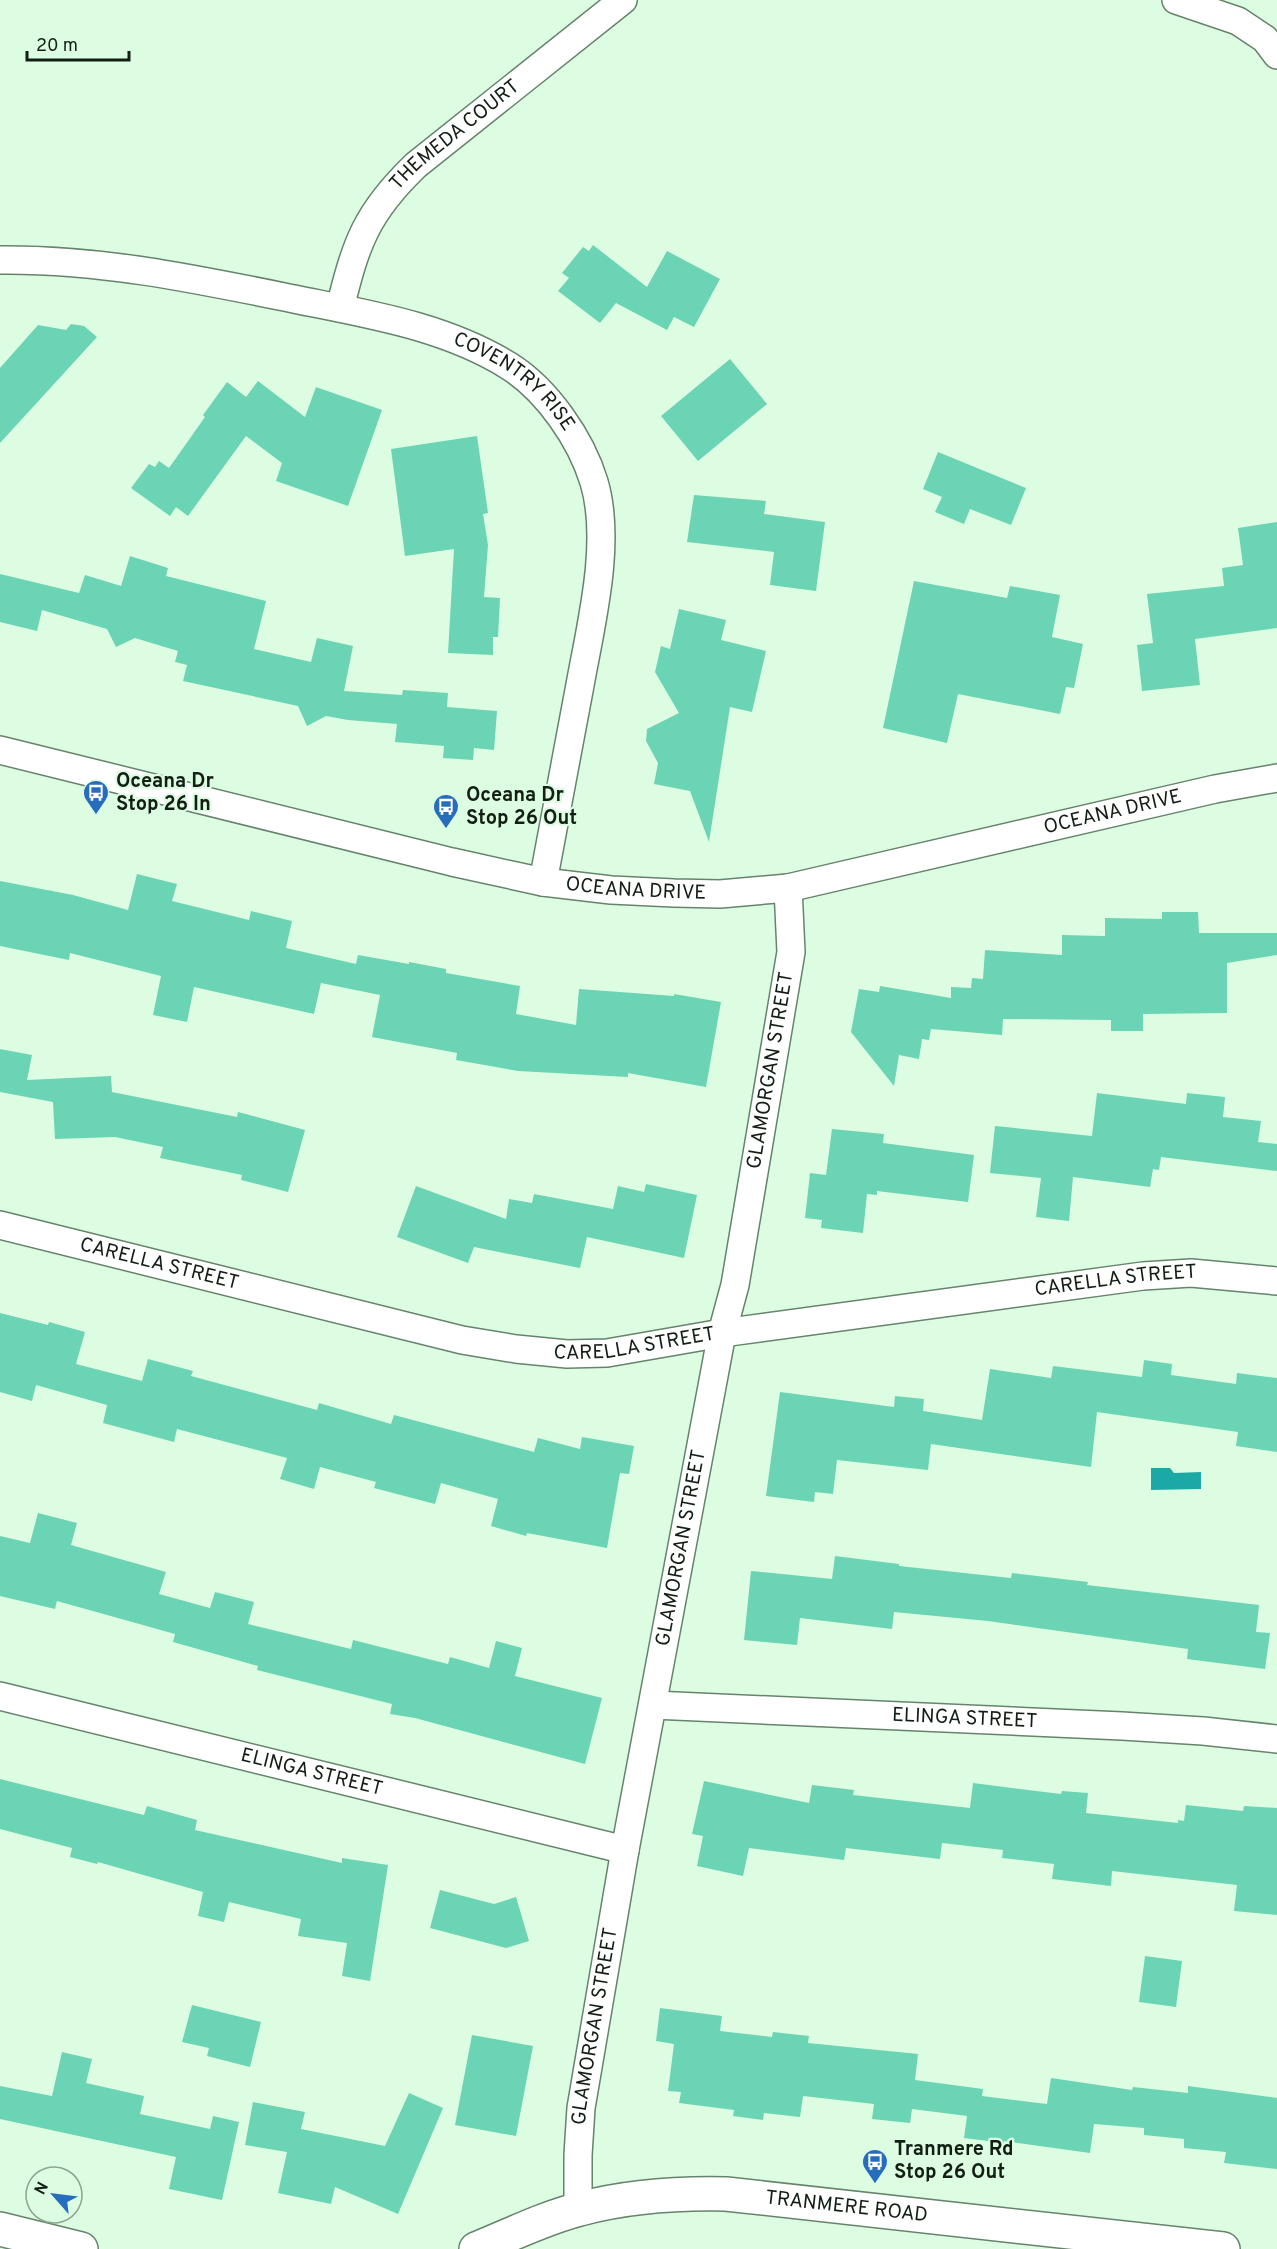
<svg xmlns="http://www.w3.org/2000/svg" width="1277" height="2249" font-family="Overpass,sans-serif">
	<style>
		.water { fill: #1ca9a5 }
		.building { fill: #6bd4b4 }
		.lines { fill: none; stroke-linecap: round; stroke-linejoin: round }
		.minor-casing { stroke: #66836c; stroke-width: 30 }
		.tertiary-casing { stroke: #66836c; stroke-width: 36 }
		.minor { stroke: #fff; stroke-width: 27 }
		.tertiary { stroke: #fff; stroke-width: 33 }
		.labels { text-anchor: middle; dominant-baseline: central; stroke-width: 4.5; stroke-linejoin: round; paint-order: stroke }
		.street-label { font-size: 20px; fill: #131f15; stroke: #ddfde2 }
		.poi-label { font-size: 20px; font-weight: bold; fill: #131f15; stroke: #ddfde2; text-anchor: start }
	</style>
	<rect width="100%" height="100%" fill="#ddfde2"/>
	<path class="water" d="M 1151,1468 L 1170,1468 L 1174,1473 L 1201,1472 L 1201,1489 L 1151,1490 Z"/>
	<path class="building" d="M 593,245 L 647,287 L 667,251 L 720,279 L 694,327 L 674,317 L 667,330 L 616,303 L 600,323 L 558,291 L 569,278 L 562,273 L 583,247 L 589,251 Z
		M 71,324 L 84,326 L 97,337 L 0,443 L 0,368 L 38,325 L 66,330 Z
		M 730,359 L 767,404 L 698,461 L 661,416 Z
		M 258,381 L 305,417 L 316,387 L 382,410 L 348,506 L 276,481 L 282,463 L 246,436 L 188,516 L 176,507 L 170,516 L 131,488 L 149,464 L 155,467 L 159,461 L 169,468 L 205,417 L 203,415 L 227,382 L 246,397 Z
		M 477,436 L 488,513 L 483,514 L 488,545 L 484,597 L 500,598 L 498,637 L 493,637 L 493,655 L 448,653 L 454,549 L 405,556 L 391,449 Z
		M 938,452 L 1026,488 L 1011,525 L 970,509 L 964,524 L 935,512 L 942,497 L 923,489 Z
		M 694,495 L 766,501 L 764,514 L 825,522 L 816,591 L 770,585 L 774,552 L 687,542 Z
		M 1277,522 L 1277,628 L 1195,639 L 1200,685 L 1142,691 L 1137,645 L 1153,643 L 1147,594 L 1224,586 L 1222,568 L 1243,565 L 1238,528 Z
		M 130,556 L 168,568 L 166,576 L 266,601 L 254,649 L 311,662 L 317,638 L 353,646 L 344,691 L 402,695 L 403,690 L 448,693 L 447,707 L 497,711 L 494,750 L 474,748 L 473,760 L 443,758 L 444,746 L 395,742 L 397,724 L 348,720 L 326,716 L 307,726 L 298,706 L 183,681 L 187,665 L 175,662 L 178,651 L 135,638 L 116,647 L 107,629 L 42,610 L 37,631 L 0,622 L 0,574 L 79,593 L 85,575 L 121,586 Z
		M 914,581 L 1007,598 L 1010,586 L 1060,595 L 1052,637 L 1083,644 L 1074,688 L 1066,687 L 1060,714 L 958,694 L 947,743 L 883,728 Z
		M 679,609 L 726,620 L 721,640 L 766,651 L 752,712 L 730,707 L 709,842 L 690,791 L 654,784 L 658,763 L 646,741 L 647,729 L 679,713 L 655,672 L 661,646 L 670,649 Z
		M 137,874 L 177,884 L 172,901 L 249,920 L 251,911 L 292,921 L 286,948 L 356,964 L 358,955 L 409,964 L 409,962 L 446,969 L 446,973 L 520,986 L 516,1014 L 576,1025 L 579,989 L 674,996 L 674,994 L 721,1002 L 706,1087 L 628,1073 L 628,1077 L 518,1071 L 456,1060 L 457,1053 L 372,1037 L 380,995 L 321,983 L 314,1014 L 194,987 L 187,1022 L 153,1015 L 161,976 L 70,953 L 69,960 L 0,946 L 0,881 L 73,895 L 128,910 Z
		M 1162,912 L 1198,912 L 1199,933 L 1277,933 L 1277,955 L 1227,963 L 1227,1013 L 1143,1014 L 1143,1031 L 1111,1031 L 1111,1020 L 1003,1019 L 1002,1035 L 931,1029 L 929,1040 L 922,1039 L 919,1059 L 899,1055 L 894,1086 L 851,1032 L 859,989 L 879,992 L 880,986 L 951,998 L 951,987 L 971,988 L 972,978 L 983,979 L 985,950 L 1062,955 L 1062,935 L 1105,936 L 1105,918 L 1162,919 Z
		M 0,1049 L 32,1055 L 27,1080 L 111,1076 L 112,1092 L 237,1117 L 238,1112 L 305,1130 L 288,1192 L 241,1180 L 242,1175 L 160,1158 L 163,1147 L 115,1137 L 55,1139 L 53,1102 L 0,1092 Z
		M 1097,1093 L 1186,1104 L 1187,1093 L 1225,1097 L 1223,1117 L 1261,1121 L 1258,1142 L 1277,1144 L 1277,1171 L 1161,1157 L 1159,1170 L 1153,1169 L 1150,1187 L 1073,1177 L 1069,1221 L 1036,1217 L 1041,1178 L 990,1173 L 995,1126 L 1092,1136 Z
		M 832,1129 L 884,1134 L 883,1143 L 974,1155 L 968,1202 L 877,1191 L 877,1195 L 867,1194 L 863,1233 L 821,1228 L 822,1220 L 805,1218 L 810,1173 L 826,1175 Z
		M 646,1184 L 697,1195 L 684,1258 L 587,1237 L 580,1268 L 474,1247 L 468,1263 L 397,1237 L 416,1186 L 506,1219 L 509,1199 L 532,1203 L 534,1194 L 613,1209 L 618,1186 L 644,1192 Z
		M 0,1313 L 48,1325 L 49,1322 L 85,1332 L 76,1364 L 142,1381 L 148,1359 L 193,1371 L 191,1376 L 317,1410 L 319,1403 L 391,1424 L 394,1415 L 534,1452 L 538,1438 L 580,1449 L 582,1437 L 634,1446 L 629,1474 L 620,1473 L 607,1548 L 527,1533 L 526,1536 L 491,1526 L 498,1499 L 441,1483 L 435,1504 L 374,1488 L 376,1482 L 320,1467 L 314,1489 L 280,1479 L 287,1458 L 177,1429 L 174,1442 L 103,1423 L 107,1405 L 36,1385 L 32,1401 L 0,1392 Z
		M 1144,1360 L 1172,1364 L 1171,1375 L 1236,1384 L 1237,1373 L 1277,1378 L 1277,1452 L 1236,1446 L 1238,1432 L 1097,1412 L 1091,1467 L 931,1444 L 928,1470 L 837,1460 L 833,1494 L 815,1492 L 814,1502 L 766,1496 L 780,1392 L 894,1407 L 895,1396 L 924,1399 L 923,1411 L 982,1420 L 990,1369 L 1051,1378 L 1053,1366 L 1142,1377 Z
		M 38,1513 L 77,1523 L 71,1545 L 166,1572 L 159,1594 L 210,1608 L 215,1592 L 254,1602 L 248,1624 L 351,1649 L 353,1640 L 448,1664 L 450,1657 L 489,1668 L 496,1641 L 522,1648 L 515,1676 L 602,1698 L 585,1764 L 415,1718 L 390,1714 L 392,1704 L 257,1670 L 258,1666 L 173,1642 L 175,1634 L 57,1601 L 55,1609 L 0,1596 L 0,1536 L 30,1543 Z
		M 835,1556 L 899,1564 L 899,1566 L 1011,1578 L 1012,1573 L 1088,1582 L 1087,1585 L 1259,1605 L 1256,1632 L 1270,1633 L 1265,1669 L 1187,1659 L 1188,1649 L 988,1621 L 894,1612 L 892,1629 L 800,1618 L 797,1645 L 744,1640 L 751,1571 L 832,1579 Z
		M 0,1779 L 144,1815 L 147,1806 L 197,1820 L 195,1830 L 342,1863 L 342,1858 L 388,1865 L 370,1981 L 342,1976 L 347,1943 L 298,1936 L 301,1919 L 229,1902 L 224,1922 L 198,1916 L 203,1892 L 98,1862 L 97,1864 L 70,1857 L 72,1848 L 0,1829 Z
		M 704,1781 L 809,1803 L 812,1785 L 854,1790 L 853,1795 L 970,1808 L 973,1783 L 1061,1794 L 1062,1791 L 1088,1793 L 1086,1813 L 1178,1823 L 1178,1820 L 1184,1821 L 1186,1805 L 1243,1811 L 1244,1806 L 1277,1808 L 1277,1915 L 1234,1911 L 1237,1885 L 1112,1871 L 1111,1886 L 1052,1879 L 1054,1864 L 1002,1858 L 1003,1850 L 942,1843 L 940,1859 L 846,1848 L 844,1860 L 749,1848 L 743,1876 L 697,1866 L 703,1836 L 692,1834 Z
		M 440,1890 L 494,1904 L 516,1897 L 529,1941 L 506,1948 L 430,1928 Z
		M 1145,1956 L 1182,1961 L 1176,2007 L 1139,2002 Z
		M 192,2005 L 261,2022 L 250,2067 L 207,2056 L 209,2048 L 182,2042 Z
		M 660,2008 L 722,2016 L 720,2031 L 772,2037 L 773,2032 L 809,2036 L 808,2043 L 918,2054 L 915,2080 L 983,2089 L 982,2096 L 1047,2104 L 1051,2078 L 1132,2090 L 1133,2087 L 1188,2093 L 1188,2086 L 1277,2098 L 1277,2169 L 1224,2163 L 1226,2152 L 1184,2148 L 1184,2139 L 1144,2135 L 1144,2128 L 1094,2124 L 1090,2153 L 1004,2141 L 1004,2143 L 964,2138 L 967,2116 L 912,2109 L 910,2123 L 872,2119 L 874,2104 L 803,2096 L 800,2117 L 764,2113 L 763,2120 L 733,2116 L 734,2110 L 679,2103 L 681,2092 L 668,2091 L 674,2044 L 656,2041 Z
		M 472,2035 L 533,2046 L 516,2136 L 455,2125 Z
		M 62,2052 L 92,2059 L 86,2083 L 144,2096 L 140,2114 L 210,2129 L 213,2116 L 239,2122 L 222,2200 L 169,2189 L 176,2157 L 0,2119 L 0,2086 L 52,2096 Z
		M 409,2093 L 443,2108 L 398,2214 L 335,2187 L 331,2204 L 278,2193 L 287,2152 L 245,2145 L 253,2102 L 305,2112 L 301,2129 L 385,2146 Z"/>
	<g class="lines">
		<defs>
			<g id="minor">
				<path d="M 1176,0 L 1238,21 L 1265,39 L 1277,55"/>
				<path id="s1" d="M 0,260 C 101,259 196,279 294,299 C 367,314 445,326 509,366 C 547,390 581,439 594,482 C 612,542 591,624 580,685 C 568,750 556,816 543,882"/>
				<path id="s2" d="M 340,308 C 356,243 366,213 416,165 L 623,0"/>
				<path id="s3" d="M 0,750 L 452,862 L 543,882 L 611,890 L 674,893 L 720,894 L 788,888 L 1215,789 L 1277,778"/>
				<path id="s4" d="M 0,1225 L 462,1340 L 516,1349 L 567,1354 L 607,1353 L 722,1333 L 1143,1276 L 1191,1273 L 1277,1281"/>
				<path id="s5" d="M 0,1696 L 625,1850"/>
				<path id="s6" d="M 653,1705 L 1122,1726 L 1203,1731 L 1277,1739"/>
				<path id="s7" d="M 578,2209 L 578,2155 L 581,2108 L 625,1850 L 722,1333 L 735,1285 L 791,952 L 788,888"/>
			</g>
			<g id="tertiary">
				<path d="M 0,2229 L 81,2249"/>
				<path id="s8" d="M 476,2249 C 508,2236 547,2217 580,2209 C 628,2196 677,2193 726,2194 L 1223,2249"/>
			</g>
		</defs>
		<use href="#minor" class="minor-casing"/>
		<use href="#tertiary" class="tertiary-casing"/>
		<use href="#minor" class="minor"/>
		<use href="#tertiary" class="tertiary"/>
	</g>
	<defs>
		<symbol id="bus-pin" viewBox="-11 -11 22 30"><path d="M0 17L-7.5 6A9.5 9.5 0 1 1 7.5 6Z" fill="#266dbe" stroke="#ddfde2"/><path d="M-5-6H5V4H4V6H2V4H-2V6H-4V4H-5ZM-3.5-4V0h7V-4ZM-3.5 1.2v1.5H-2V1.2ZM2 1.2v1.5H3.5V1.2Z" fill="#fff"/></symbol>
	</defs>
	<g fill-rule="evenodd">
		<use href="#bus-pin" x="81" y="778" width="30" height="40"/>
		<use href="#bus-pin" x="431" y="792" width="30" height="40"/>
		<use href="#bus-pin" x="860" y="2147" width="30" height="40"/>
	</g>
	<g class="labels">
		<g class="street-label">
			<text stroke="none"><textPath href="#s2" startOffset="214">THEMEDA COURT</textPath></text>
			<text stroke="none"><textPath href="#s1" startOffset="537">COVENTRY RISE</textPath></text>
			<text stroke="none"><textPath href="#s3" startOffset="1138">OCEANA DRIVE</textPath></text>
			<text stroke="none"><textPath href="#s3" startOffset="652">OCEANA DRIVE</textPath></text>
			<text stroke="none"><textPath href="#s7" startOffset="1156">GLAMORGAN STREET</textPath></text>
			<text stroke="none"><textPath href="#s4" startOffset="164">CARELLA STREET</textPath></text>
			<text stroke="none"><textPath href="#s4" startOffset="1136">CARELLA STREET</textPath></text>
			<text stroke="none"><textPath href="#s4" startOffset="650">CARELLA STREET</textPath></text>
			<text stroke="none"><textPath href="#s7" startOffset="670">GLAMORGAN STREET</textPath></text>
			<text stroke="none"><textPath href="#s6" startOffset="312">ELINGA STREET</textPath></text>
			<text stroke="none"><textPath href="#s5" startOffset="321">ELINGA STREET</textPath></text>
			<text stroke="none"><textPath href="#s7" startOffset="184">GLAMORGAN STREET</textPath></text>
			<text stroke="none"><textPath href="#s8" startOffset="380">TRANMERE ROAD</textPath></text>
		</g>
		<g class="poi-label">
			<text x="116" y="782">Oceana Dr<tspan x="116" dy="23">Stop 26 In</tspan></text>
			<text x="466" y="796">Oceana Dr<tspan x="466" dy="23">Stop 26 Out</tspan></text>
			<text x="894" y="2150">Tranmere Rd<tspan x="894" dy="23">Stop 26 Out</tspan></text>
		</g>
	</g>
	<g transform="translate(54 2195) rotate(298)"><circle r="28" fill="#ddfde2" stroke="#8ca490" stroke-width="1.5"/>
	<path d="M0-4.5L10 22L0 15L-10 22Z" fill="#266dbe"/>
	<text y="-9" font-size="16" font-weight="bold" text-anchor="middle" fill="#131f15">N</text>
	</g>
	<path d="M27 51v9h102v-9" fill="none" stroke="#131f15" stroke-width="3"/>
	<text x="36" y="51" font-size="18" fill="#131f15" stroke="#ddfde2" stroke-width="4.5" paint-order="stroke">20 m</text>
</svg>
